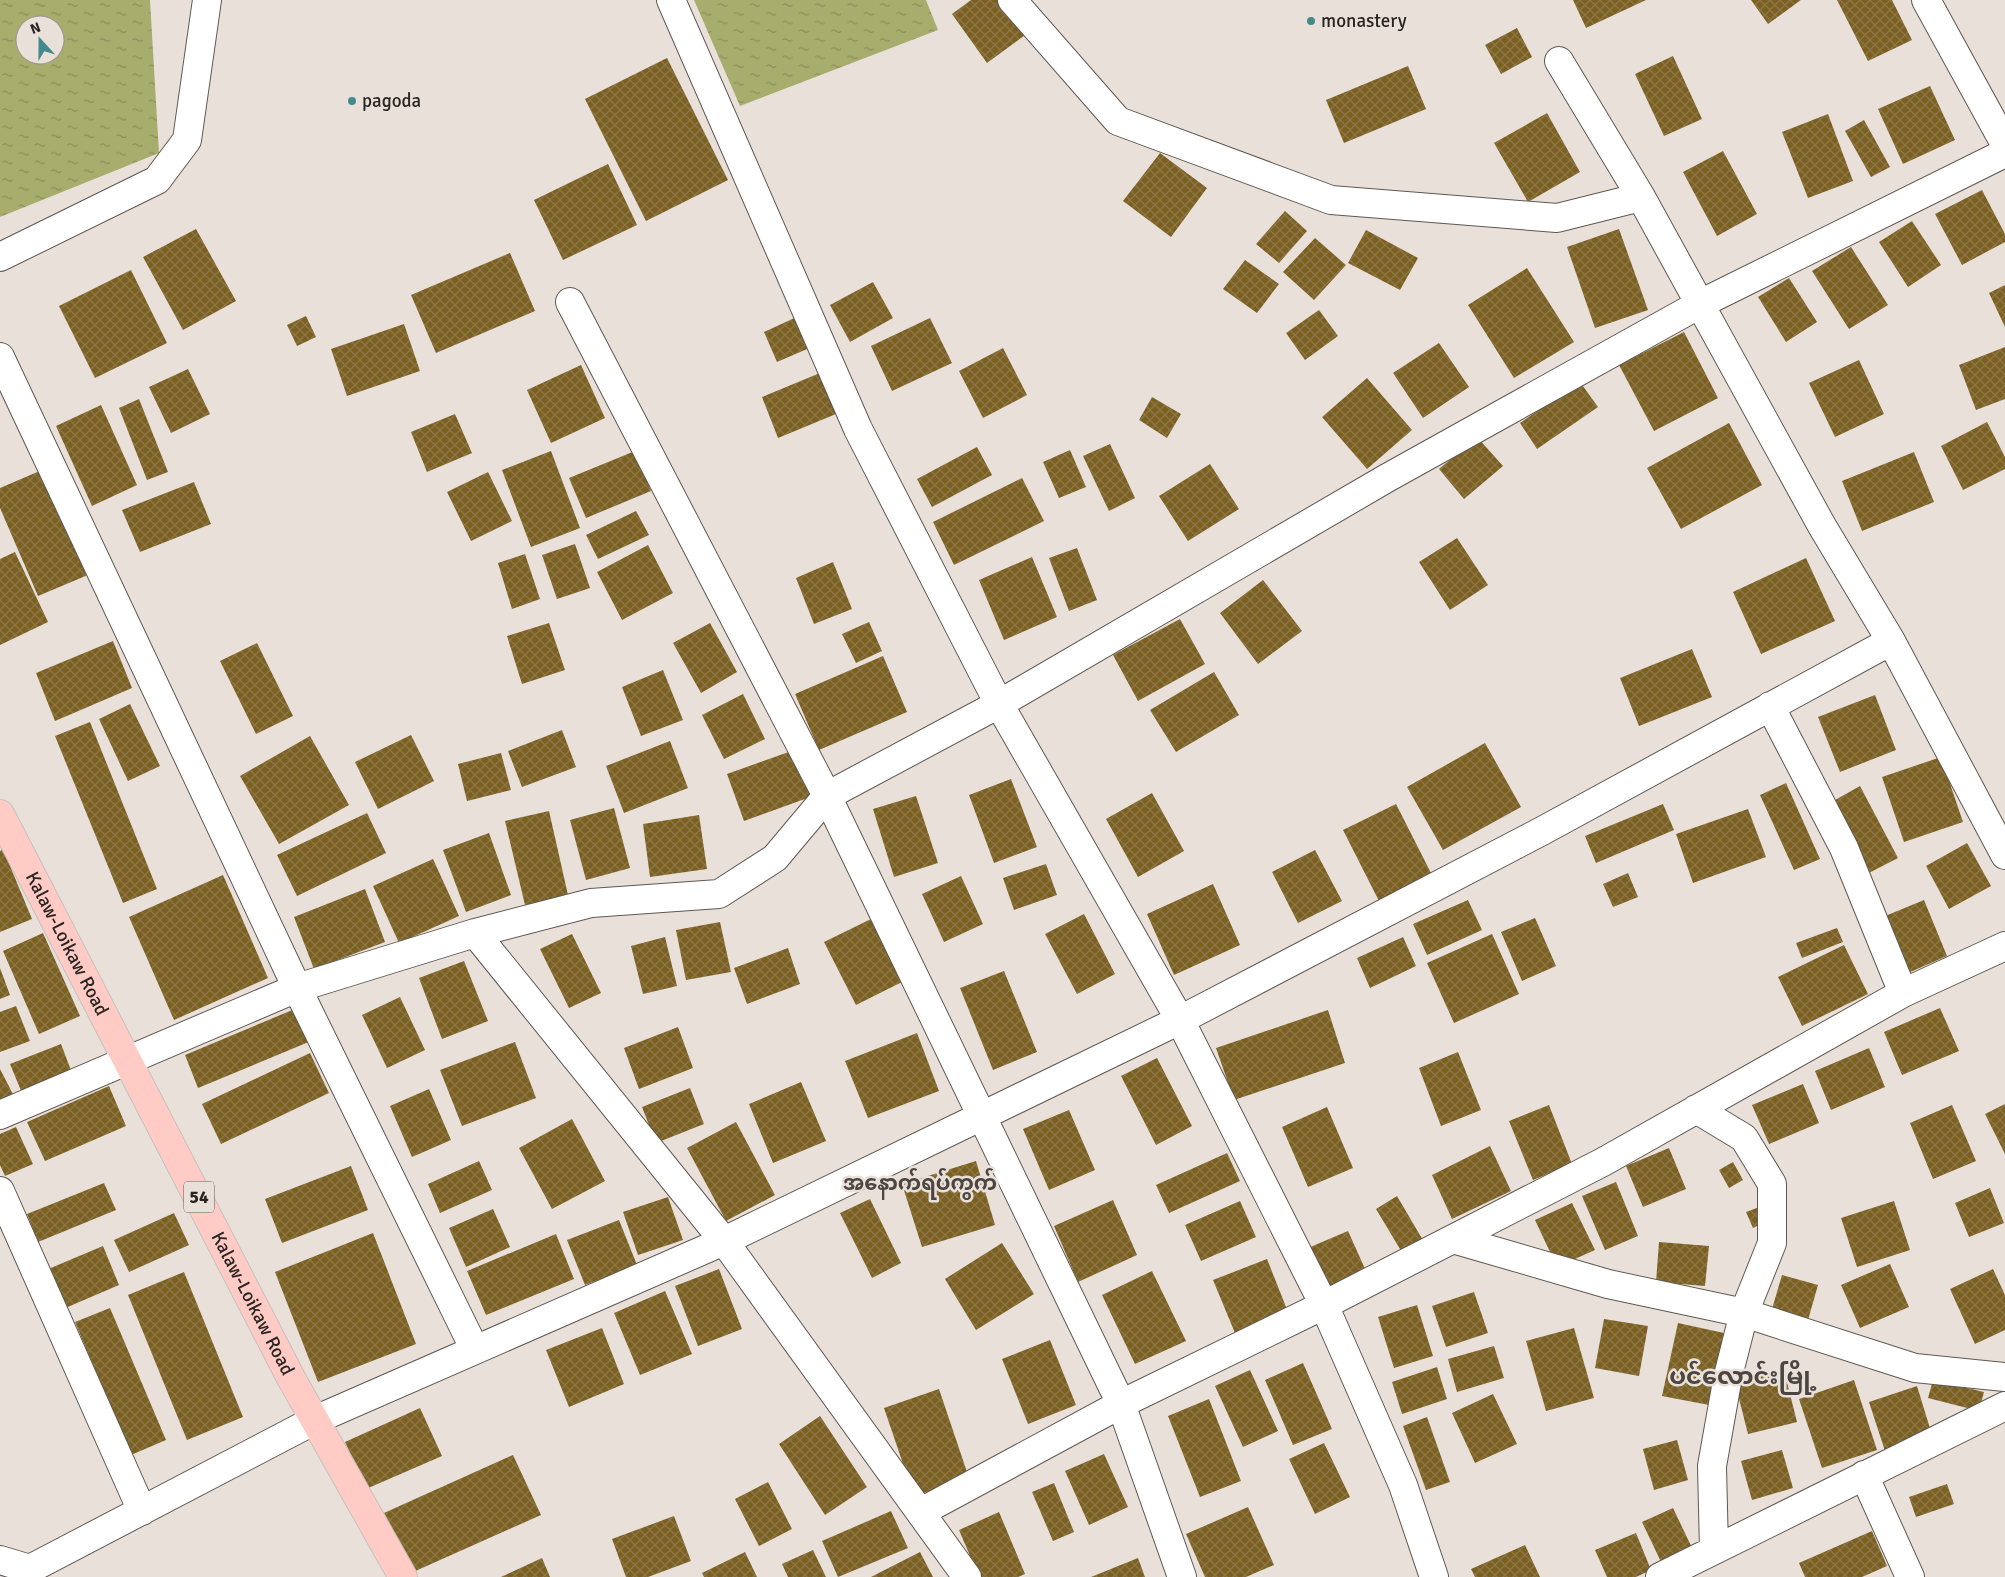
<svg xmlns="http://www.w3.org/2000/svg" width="2005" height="1577" font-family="Signika,'Noto Sans Myanmar',sans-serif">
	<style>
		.water { fill: url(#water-ripples); fill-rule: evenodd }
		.building { fill: url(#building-cross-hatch) }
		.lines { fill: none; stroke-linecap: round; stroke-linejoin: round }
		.minor-casing { stroke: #5f5852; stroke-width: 30 }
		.primary-casing { stroke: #c3c2c1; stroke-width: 30 }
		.minor { stroke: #fff; stroke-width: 28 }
		.primary { stroke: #ffcbc4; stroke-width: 28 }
		.poi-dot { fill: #428a8d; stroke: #eae0da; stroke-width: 2 }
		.labels { text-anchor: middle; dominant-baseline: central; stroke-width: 5; stroke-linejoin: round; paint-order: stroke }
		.shield { fill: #eae0da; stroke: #625c59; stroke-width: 1 }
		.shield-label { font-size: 18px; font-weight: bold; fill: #282422 }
		.poi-label { font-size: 19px; fill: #282422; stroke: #eae0da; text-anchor: start }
		.street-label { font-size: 19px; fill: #282422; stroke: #eae0da }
		.quarter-label { font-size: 21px; font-weight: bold; fill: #4d4540; stroke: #eae0da }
		.district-label { font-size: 24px; font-weight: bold; fill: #4d4540; stroke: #eae0da }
	</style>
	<defs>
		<pattern id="water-ripples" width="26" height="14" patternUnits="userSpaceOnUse" patternTransform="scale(1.25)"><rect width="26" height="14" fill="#a7ae6d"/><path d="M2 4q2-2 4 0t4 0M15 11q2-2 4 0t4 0" fill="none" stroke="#888d59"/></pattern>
		<pattern id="building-cross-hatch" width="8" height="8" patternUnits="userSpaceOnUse" patternTransform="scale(1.25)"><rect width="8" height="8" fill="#7b6021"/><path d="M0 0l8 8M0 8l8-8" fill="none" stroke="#8c7748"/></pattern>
	</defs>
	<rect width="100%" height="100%" fill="#eae0da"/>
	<path class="water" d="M 0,0 L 150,0 L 159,153 L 0,217 ZM 25,25 L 55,25 L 55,55 L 25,55 Z
		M 694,0 L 926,0 L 938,30 L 740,106 Z"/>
	<path class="building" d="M 971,0 L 1000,0 L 1025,35 L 987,63 L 952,14 Z
		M 1573,0 L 1646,0 L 1586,28 Z
		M 1751,0 L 1801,0 L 1768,24 Z
		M 1837,0 L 1892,0 L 1912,40 L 1868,61 Z
		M 1517,28 L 1532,57 L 1501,74 L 1485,45 Z
		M 1673,56 L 1702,119 L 1664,136 L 1635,74 Z
		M 667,58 L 728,180 L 646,221 L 585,99 Z
		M 1408,66 L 1426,109 L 1344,143 L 1326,100 Z
		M 1930,86 L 1955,140 L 1903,164 L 1878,109 Z
		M 1547,113 L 1580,172 L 1528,202 L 1494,143 Z
		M 1828,114 L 1853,181 L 1808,198 L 1782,132 Z
		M 1864,120 L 1890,167 L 1871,177 L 1845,131 Z
		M 1723,151 L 1757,214 L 1717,236 L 1683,172 Z
		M 1160,153 L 1207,188 L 1171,237 L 1123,201 Z
		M 608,164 L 637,225 L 563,260 L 534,200 Z
		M 1982,190 L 2005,234 L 2005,242 L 1962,265 L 1935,214 Z
		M 1285,211 L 1307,231 L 1279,263 L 1256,244 Z
		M 1912,221 L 1941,265 L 1908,287 L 1879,242 Z
		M 196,229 L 236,301 L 183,330 L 143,257 Z
		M 1619,229 L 1648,310 L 1595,328 L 1567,247 Z
		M 1366,230 L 1418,258 L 1400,290 L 1348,263 Z
		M 1315,238 L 1346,265 L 1314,300 L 1283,272 Z
		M 1851,247 L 1888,305 L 1849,329 L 1812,271 Z
		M 510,253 L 535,311 L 436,353 L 411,295 Z
		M 1245,260 L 1279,284 L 1257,313 L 1223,289 Z
		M 1527,268 L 1574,342 L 1514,378 L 1468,305 Z
		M 131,270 L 167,343 L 95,378 L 59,306 Z
		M 1789,278 L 1817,322 L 1786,342 L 1758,297 Z
		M 873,282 L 893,318 L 850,342 L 830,305 Z
		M 2005,285 L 2005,327 L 1989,293 Z
		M 1319,310 L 1338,336 L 1305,360 L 1286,333 Z
		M 801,315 L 814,346 L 777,362 L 764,332 Z
		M 306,316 L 316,337 L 297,346 L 287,325 Z
		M 930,318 L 952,363 L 892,391 L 871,346 Z
		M 404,324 L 420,371 L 347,396 L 331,349 Z
		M 1684,332 L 1718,398 L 1654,431 L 1619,365 Z
		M 1439,343 L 1469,387 L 1423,418 L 1393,373 Z
		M 2005,347 L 2005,399 L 1976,410 L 1959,365 Z
		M 1003,348 L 1027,395 L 983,418 L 959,371 Z
		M 1859,360 L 1884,414 L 1835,437 L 1809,383 Z
		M 581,365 L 605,418 L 551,443 L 527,390 Z
		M 188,369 L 210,414 L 171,433 L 149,387 Z
		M 820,373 L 836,414 L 778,438 L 762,397 Z
		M 1367,378 L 1412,430 L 1367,469 L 1322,417 Z
		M 1580,382 L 1598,407 L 1537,449 L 1520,423 Z
		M 1152,397 L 1181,414 L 1167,438 L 1139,420 Z
		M 139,399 L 168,472 L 147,480 L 119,408 Z
		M 101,405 L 137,485 L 92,506 L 56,426 Z
		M 455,414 L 472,453 L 427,472 L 411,432 Z
		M 1987,422 L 2005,457 L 2005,469 L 1963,490 L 1941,446 Z
		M 1729,423 L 1762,485 L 1681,529 L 1647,468 Z
		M 1477,437 L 1503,466 L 1464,499 L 1439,469 Z
		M 1110,444 L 1135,498 L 1109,511 L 1083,456 Z
		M 977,447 L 992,475 L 932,507 L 917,479 Z
		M 1070,450 L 1086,487 L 1059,498 L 1043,462 Z
		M 551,451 L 580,528 L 531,547 L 502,470 Z
		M 635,451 L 651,491 L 586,518 L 569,478 Z
		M 1914,452 L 1934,502 L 1862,531 L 1842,481 Z
		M 1210,464 L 1239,509 L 1188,541 L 1159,496 Z
		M 49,467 L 95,572 L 38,596 L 0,508 L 0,488 Z
		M 488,472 L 512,521 L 471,541 L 447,492 Z
		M 1022,478 L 1044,521 L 954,565 L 933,522 Z
		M 194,482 L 211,524 L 140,552 L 122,510 Z
		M 636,511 L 649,535 L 598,559 L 586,535 Z
		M 1457,538 L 1488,585 L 1450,610 L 1419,562 Z
		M 575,544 L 590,588 L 557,599 L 542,555 Z
		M 648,545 L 673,593 L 622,620 L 597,572 Z
		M 1077,548 L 1097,600 L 1069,611 L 1049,558 Z
		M 15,552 L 48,622 L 0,645 L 0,559 Z
		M 525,554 L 540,599 L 512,609 L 498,563 Z
		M 1032,557 L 1057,617 L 1004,640 L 979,580 Z
		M 1806,558 L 1835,621 L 1761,654 L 1733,592 Z
		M 833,562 L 852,609 L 814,624 L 796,578 Z
		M 1263,580 L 1302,631 L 1258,664 L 1220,613 Z
		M 1180,619 L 1205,664 L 1138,701 L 1113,655 Z
		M 869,622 L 882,651 L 856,663 L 842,634 Z
		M 549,623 L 565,670 L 522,684 L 507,636 Z
		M 710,623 L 737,672 L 701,693 L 673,643 Z
		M 113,641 L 132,688 L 55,721 L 36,673 Z
		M 257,643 L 293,716 L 256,734 L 220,661 Z
		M 1692,649 L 1712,697 L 1639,726 L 1620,678 Z
		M 883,656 L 907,712 L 819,750 L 795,694 Z
		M 663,670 L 683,720 L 641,736 L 622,687 Z
		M 1214,672 L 1239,715 L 1176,752 L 1150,710 Z
		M 743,694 L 765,739 L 724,759 L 702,715 Z
		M 1875,695 L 1896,750 L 1840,772 L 1818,717 Z
		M 130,704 L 160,766 L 128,781 L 99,719 Z
		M 90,722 L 157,889 L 123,903 L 55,736 Z
		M 562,730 L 576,767 L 522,787 L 508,751 Z
		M 411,735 L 434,781 L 378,809 L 355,762 Z
		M 310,736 L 349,805 L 279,844 L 240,776 Z
		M 670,741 L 688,788 L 624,813 L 606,766 Z
		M 1485,743 L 1521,807 L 1443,850 L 1407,787 Z
		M 797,749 L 813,796 L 744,821 L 727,774 Z
		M 501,753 L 511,790 L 467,801 L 458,764 Z
		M 1941,757 L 1963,822 L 1904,842 L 1882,777 Z
		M 1011,779 L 1037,847 L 994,863 L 969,795 Z
		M 1786,783 L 1820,859 L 1794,870 L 1760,795 Z
		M 1860,786 L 1898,858 L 1865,875 L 1828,804 Z
		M 1152,793 L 1184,851 L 1138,877 L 1106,819 Z
		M 916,796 L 938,863 L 894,877 L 873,809 Z
		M 1396,804 L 1433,877 L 1380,903 L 1343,830 Z
		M 1663,804 L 1674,830 L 1596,863 L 1585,836 Z
		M 614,808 L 630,868 L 586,880 L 570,820 Z
		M 1748,809 L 1766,857 L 1693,883 L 1676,834 Z
		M 549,811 L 568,895 L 525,905 L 505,821 Z
		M 367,813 L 386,853 L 297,896 L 277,855 Z
		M 699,815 L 707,869 L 650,877 L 643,824 Z
		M 489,833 L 511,895 L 466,912 L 443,850 Z
		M 1967,843 L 1991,886 L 1949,909 L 1926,866 Z
		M 3,849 L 32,919 L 0,932 L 0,851 Z
		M 1315,850 L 1342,901 L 1298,923 L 1272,872 Z
		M 433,859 L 459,916 L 399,943 L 373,886 Z
		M 1046,864 L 1057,895 L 1014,910 L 1003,878 Z
		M 1628,873 L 1638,897 L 1613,907 L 1603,884 Z
		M 223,875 L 268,978 L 174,1020 L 129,917 Z
		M 961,876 L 983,924 L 944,942 L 922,894 Z
		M 1213,884 L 1240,945 L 1174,975 L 1147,914 Z
		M 365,889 L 385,942 L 314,969 L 294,917 Z
		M 1468,900 L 1482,930 L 1427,955 L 1413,924 Z
		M 1924,900 L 1947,956 L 1901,976 L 1878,919 Z
		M 1084,914 L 1115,974 L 1077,994 L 1045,934 Z
		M 1535,918 L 1556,966 L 1522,981 L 1501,932 Z
		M 871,919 L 902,982 L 856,1005 L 824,942 Z
		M 720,922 L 731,972 L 686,980 L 676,930 Z
		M 1837,928 L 1843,942 L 1802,958 L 1796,943 Z
		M 43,933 L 80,1016 L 39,1034 L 3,951 Z
		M 572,934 L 601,993 L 569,1008 L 540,949 Z
		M 1492,934 L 1519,994 L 1454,1023 L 1427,963 Z
		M 665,937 L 677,986 L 643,994 L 631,946 Z
		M 1403,937 L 1416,966 L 1370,988 L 1357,958 Z
		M 1844,945 L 1868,994 L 1802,1026 L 1778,977 Z
		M 788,948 L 800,984 L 747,1004 L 734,968 Z
		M 464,961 L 488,1021 L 442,1039 L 419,978 Z
		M 0,968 L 10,995 L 0,999 Z
		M 1004,971 L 1037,1052 L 993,1070 L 960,988 Z
		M 400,997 L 425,1050 L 387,1068 L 362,1015 Z
		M 16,1006 L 30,1041 L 0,1052 L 0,1012 Z
		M 297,1008 L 311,1041 L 198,1088 L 185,1055 Z
		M 1940,1008 L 1959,1051 L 1902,1075 L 1884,1032 Z
		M 1328,1010 L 1345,1063 L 1234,1100 L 1216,1048 Z
		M 678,1027 L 693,1068 L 639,1089 L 624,1048 Z
		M 917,1033 L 939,1091 L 868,1118 L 845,1061 Z
		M 515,1042 L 536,1098 L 462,1126 L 440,1070 Z
		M 61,1044 L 72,1073 L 22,1093 L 10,1064 Z
		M 1869,1048 L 1885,1087 L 1831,1110 L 1815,1071 Z
		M 1458,1052 L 1481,1110 L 1441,1126 L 1419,1068 Z
		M 310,1053 L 329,1093 L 221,1144 L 202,1104 Z
		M 1157,1058 L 1192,1126 L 1156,1145 L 1121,1076 Z
		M 0,1069 L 15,1098 L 0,1106 Z
		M 801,1082 L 826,1141 L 773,1163 L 749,1104 Z
		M 1803,1084 L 1819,1123 L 1769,1144 L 1752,1105 Z
		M 109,1086 L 126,1126 L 45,1161 L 27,1122 Z
		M 690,1088 L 704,1124 L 656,1143 L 642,1107 Z
		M 429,1089 L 451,1140 L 412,1157 L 390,1106 Z
		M 2005,1104 L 2005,1154 L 1985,1114 Z
		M 1549,1105 L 1572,1164 L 1533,1180 L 1509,1121 Z
		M 1952,1105 L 1976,1161 L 1933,1179 L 1910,1123 Z
		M 1327,1107 L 1353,1168 L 1308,1187 L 1282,1127 Z
		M 1069,1110 L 1095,1170 L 1049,1190 L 1023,1129 Z
		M 572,1119 L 605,1181 L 552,1209 L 519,1148 Z
		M 736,1122 L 775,1195 L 726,1221 L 687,1148 Z
		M 16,1127 L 33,1164 L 5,1176 L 0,1165 L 0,1134 Z
		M 1490,1146 L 1511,1191 L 1452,1219 L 1432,1175 Z
		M 1669,1148 L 1686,1189 L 1643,1207 L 1626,1166 Z
		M 1227,1153 L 1240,1181 L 1169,1213 L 1156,1185 Z
		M 479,1161 L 492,1190 L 440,1213 L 428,1184 Z
		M 976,1161 L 995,1225 L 922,1247 L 902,1184 Z
		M 1733,1162 L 1743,1180 L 1729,1188 L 1719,1170 Z
		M 351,1166 L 368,1210 L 282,1243 L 265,1199 Z
		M 1616,1182 L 1638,1236 L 1605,1250 L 1582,1196 Z
		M 104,1183 L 116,1210 L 38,1242 L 27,1214 Z
		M 1990,1188 L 2004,1223 L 1969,1237 L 1955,1203 Z
		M 1397,1196 L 1424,1242 L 1403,1254 L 1376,1209 Z
		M 668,1197 L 683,1240 L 638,1255 L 623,1212 Z
		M 870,1199 L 901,1263 L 872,1278 L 840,1213 Z
		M 1113,1200 L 1137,1255 L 1078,1282 L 1054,1226 Z
		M 1240,1201 L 1256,1237 L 1201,1261 L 1185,1225 Z
		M 1894,1201 L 1910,1250 L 1857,1267 L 1841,1218 Z
		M 1572,1203 L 1595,1250 L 1557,1267 L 1535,1220 Z
		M 1762,1206 L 1768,1221 L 1753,1228 L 1746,1212 Z
		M 493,1209 L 510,1247 L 466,1267 L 449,1228 Z
		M 174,1213 L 189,1245 L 129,1272 L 114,1240 Z
		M 619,1220 L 637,1265 L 585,1285 L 567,1240 Z
		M 1348,1231 L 1366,1271 L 1326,1288 L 1308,1248 Z
		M 373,1233 L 416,1344 L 318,1382 L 275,1272 Z
		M 556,1234 L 574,1279 L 486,1315 L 467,1271 Z
		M 1659,1242 L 1709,1246 L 1705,1286 L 1656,1282 Z
		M 1002,1243 L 1034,1294 L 976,1330 L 945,1279 Z
		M 103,1246 L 119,1285 L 63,1309 L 46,1270 Z
		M 1267,1259 L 1288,1312 L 1235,1333 L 1213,1280 Z
		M 1890,1264 L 1909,1307 L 1860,1328 L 1841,1285 Z
		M 719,1269 L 742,1329 L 698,1346 L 675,1286 Z
		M 1993,1269 L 2005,1295 L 2005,1330 L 1975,1344 L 1950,1289 Z
		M 1152,1271 L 1186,1341 L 1135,1364 L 1102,1295 Z
		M 184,1272 L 243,1417 L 187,1440 L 128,1295 Z
		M 1782,1275 L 1818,1285 L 1808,1320 L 1772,1309 Z
		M 665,1291 L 692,1354 L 640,1375 L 614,1313 Z
		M 1474,1292 L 1488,1333 L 1446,1347 L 1432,1306 Z
		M 1417,1305 L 1433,1356 L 1394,1368 L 1378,1317 Z
		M 110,1308 L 166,1440 L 131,1455 L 75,1322 Z
		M 1604,1319 L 1648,1326 L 1639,1376 L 1595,1368 Z
		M 1678,1323 L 1724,1333 L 1709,1405 L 1662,1396 Z
		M 602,1328 L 624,1384 L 569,1407 L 546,1350 Z
		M 1574,1328 L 1594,1398 L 1546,1411 L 1526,1341 Z
		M 1050,1340 L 1076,1405 L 1028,1424 L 1002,1359 Z
		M 1494,1346 L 1504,1378 L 1457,1392 L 1448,1359 Z
		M 1303,1363 L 1332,1429 L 1293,1445 L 1265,1380 Z
		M 1437,1367 L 1447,1399 L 1402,1414 L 1392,1382 Z
		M 1250,1370 L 1278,1431 L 1243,1447 L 1215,1386 Z
		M 1784,1370 L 1797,1422 L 1748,1434 L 1735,1383 Z
		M 1854,1380 L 1877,1450 L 1822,1468 L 1799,1399 Z
		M 1933,1380 L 1984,1392 L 1979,1411 L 1928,1398 Z
		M 1917,1386 L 1932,1435 L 1885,1451 L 1869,1402 Z
		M 939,1389 L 969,1478 L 914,1496 L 884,1408 Z
		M 1493,1394 L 1517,1444 L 1475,1463 L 1452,1413 Z
		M 1209,1399 L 1241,1481 L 1200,1497 L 1168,1416 Z
		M 420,1408 L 442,1456 L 366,1489 L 345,1442 Z
		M 820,1416 L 867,1487 L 825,1515 L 779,1444 Z
		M 1427,1417 L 1450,1482 L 1426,1490 L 1403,1426 Z
		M 1677,1440 L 1688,1480 L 1654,1490 L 1643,1449 Z
		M 1324,1443 L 1350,1497 L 1315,1514 L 1289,1459 Z
		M 1782,1450 L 1793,1488 L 1752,1500 L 1741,1461 Z
		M 1104,1454 L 1128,1507 L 1089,1525 L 1065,1471 Z
		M 513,1455 L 541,1515 L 411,1573 L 384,1513 Z
		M 768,1482 L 792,1529 L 759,1546 L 735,1499 Z
		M 1054,1483 L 1074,1532 L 1053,1541 L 1032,1492 Z
		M 1947,1484 L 1954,1504 L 1916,1517 L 1909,1497 Z
		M 1248,1507 L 1274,1565 L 1246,1577 L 1205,1577 L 1186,1534 Z
		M 1673,1508 L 1694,1552 L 1663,1566 L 1642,1522 Z
		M 891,1511 L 908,1548 L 838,1577 L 822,1541 Z
		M 999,1512 L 1025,1574 L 1018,1577 L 979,1577 L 959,1530 Z
		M 674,1516 L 691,1561 L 648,1577 L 626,1577 L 612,1539 Z
		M 1872,1531 L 1887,1566 L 1862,1577 L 1805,1577 L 1799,1563 Z
		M 1636,1533 L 1651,1570 L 1636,1577 L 1607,1577 L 1595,1550 Z
		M 1525,1545 L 1540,1577 L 1475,1577 L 1471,1569 Z
		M 813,1550 L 826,1577 L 788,1577 L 782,1564 Z
		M 745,1552 L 757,1577 L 704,1577 L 702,1573 Z
		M 920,1552 L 933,1577 L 871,1577 Z
		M 542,1558 L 550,1577 L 501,1577 Z
		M 1138,1558 L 1145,1577 L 1091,1577 Z"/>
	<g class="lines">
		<defs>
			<path id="minor" d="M 671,0 L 858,429 L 999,704 L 1180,1020 L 1324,1305 L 1403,1485 L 1434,1577
				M 1012,0 L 1118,121 L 1331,200 L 1557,218 L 1641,197
				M 1926,0 L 2005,144
				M 1559,61 L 1641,197 L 1822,526 L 1891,641 L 2005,855
				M 0,257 L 157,180 L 187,140 L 207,0
				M 570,302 L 827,796 L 1121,1404 L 1182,1577
				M 0,357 L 297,988 L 475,1350
				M 1770,706 L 1844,848 L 1903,993
				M 475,933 L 724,1241 L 967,1577
				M 1696,1109 L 1744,1138 L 1772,1184 L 1772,1243 L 1744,1313 L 1728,1376 L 1712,1466 L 1714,1550
				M 0,1115 L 297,988 L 475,933 L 591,903 L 719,894 L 775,858 L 827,796 L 999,704 L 1387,478 L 1700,304 L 2005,153
				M 0,1191 L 142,1511
				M 1453,1239 L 1608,1284 L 1744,1313 L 1915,1368 L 2005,1377
				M 1864,1475 L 1910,1577
				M 921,1512 L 1121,1404 L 1324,1305 L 1603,1162 L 1903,993 L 2005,946
				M 0,1560 L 30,1569 L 315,1420 L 724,1241 L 1180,1020 L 1542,831 L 1891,641
				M 1660,1577 L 2005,1406"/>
			<g id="primary">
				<path id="s1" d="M 0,814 L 291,1378 L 403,1577"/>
			</g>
		</defs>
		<use href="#minor" class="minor-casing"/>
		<use href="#primary" class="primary-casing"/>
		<use href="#minor" class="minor"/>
		<use href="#primary" class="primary"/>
	</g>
	<g class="poi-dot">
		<circle cx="1311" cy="21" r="5"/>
		<circle cx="352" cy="101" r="5"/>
	</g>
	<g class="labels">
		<rect class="shield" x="184" y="1181.5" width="30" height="31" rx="4"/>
		<g class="shield-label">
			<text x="199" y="1197">54</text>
		</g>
		<g class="poi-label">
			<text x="1321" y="21">monastery</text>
			<text x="362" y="101">pagoda</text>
		</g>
		<g class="street-label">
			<text stroke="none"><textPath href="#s1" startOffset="146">Kalaw-Loikaw Road</textPath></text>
			<text stroke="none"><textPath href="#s1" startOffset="551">Kalaw-Loikaw Road</textPath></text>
		</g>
		<g class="quarter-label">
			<text x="920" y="1183">အနောက်ရပ်ကွက်</text>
		</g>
		<g class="district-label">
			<text x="1743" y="1376">ပင်လောင်းမြို့</text>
		</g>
	</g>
	<g transform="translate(40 40) rotate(339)"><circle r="24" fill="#eae0da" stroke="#9c9590"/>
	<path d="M0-4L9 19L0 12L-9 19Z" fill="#428a8d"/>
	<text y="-8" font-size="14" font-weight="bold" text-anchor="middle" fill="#282422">N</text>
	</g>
</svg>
